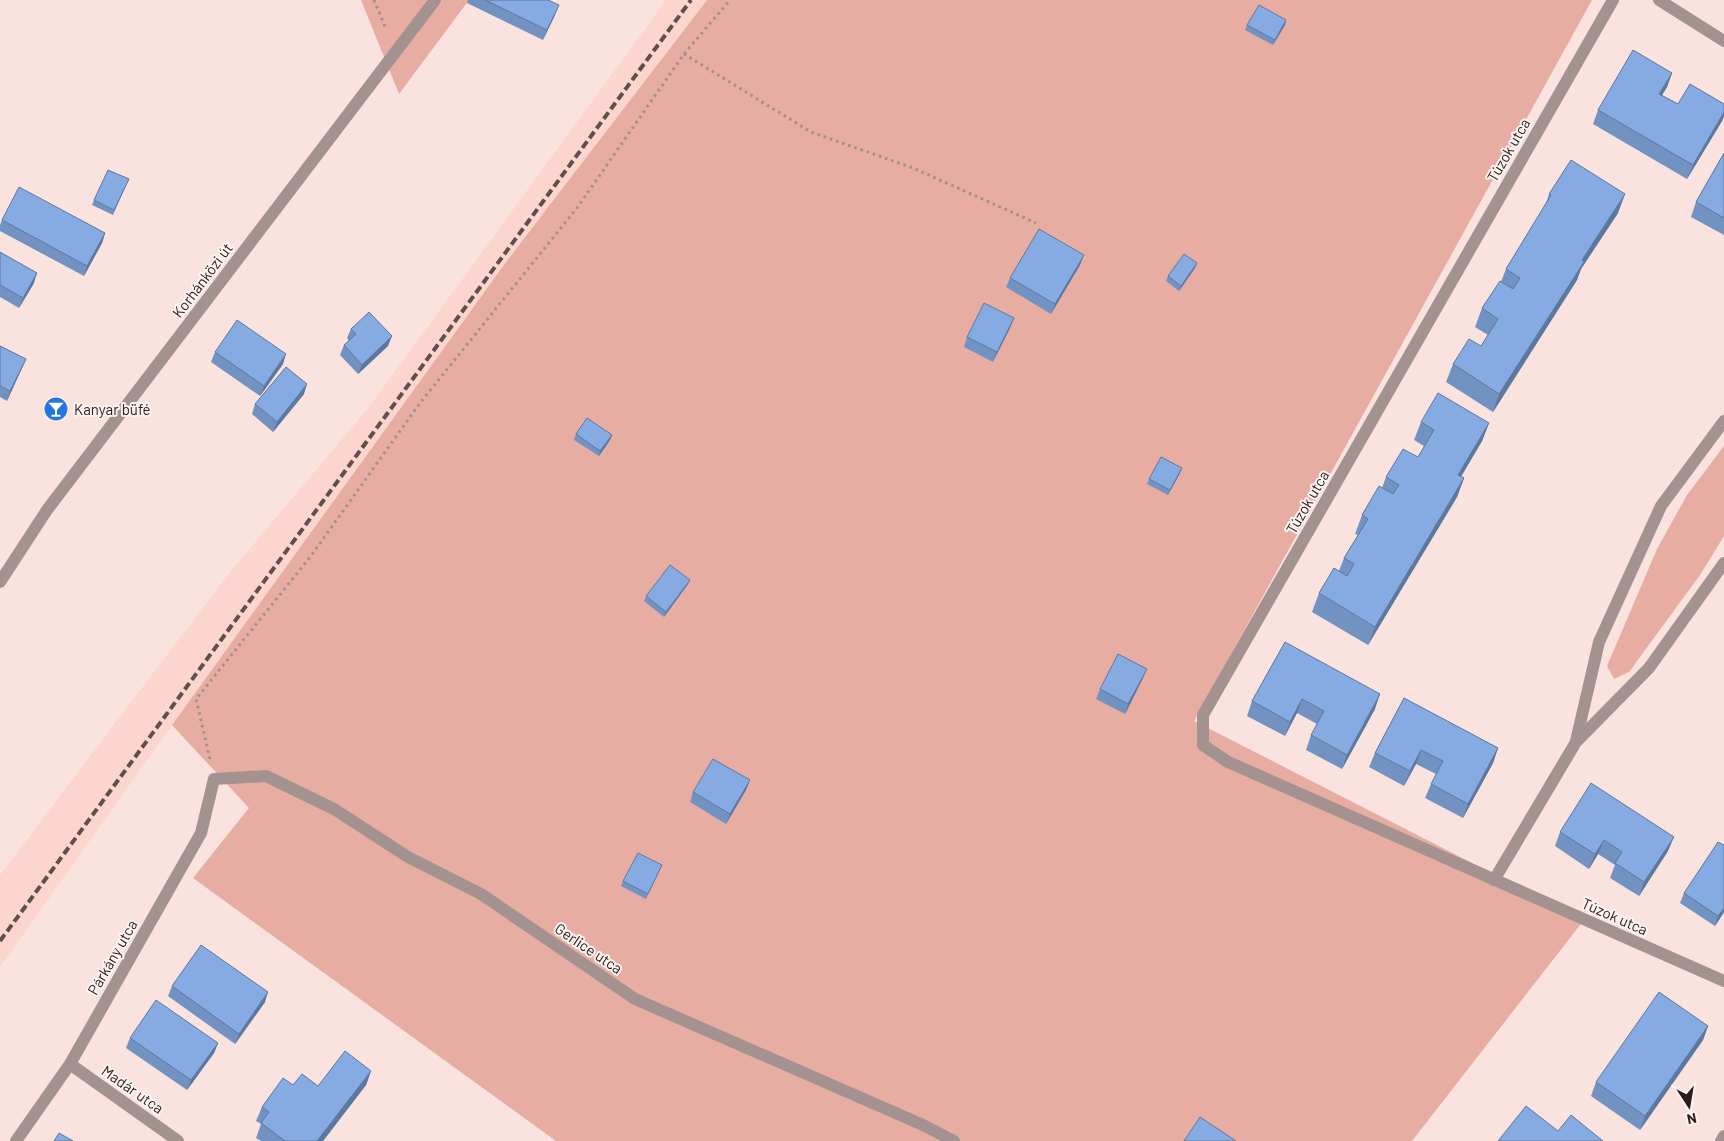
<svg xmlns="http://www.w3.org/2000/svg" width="1724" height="1141" font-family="Barlow,sans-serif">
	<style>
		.built { fill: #fcd6ce }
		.green { fill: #e8ada2 }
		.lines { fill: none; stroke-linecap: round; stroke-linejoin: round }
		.path { stroke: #a28f8b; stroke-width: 3; stroke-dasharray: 2.5 4; stroke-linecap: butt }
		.minor { stroke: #a3928f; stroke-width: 12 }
		.rail { stroke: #604f4c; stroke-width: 4; stroke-dasharray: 8 4; stroke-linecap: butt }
		.wall { fill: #7293c2 }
		.shaded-wall { fill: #5d789e }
		.building { fill: #85abe2; stroke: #5d789e }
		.labels { text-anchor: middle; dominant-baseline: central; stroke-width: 4; stroke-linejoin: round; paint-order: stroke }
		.street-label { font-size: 15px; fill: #2a1c19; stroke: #fcf3f2 }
		.poi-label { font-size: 15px; fill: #2a1c19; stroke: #fcf3f2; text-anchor: start }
	</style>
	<rect width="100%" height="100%" fill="#fae2de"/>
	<path class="built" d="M 666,0 L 707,0 L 506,262 L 172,725 L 0,967 L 0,875 L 226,577 L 369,407 Z"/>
	<path class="green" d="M 361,0 L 469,0 L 399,94 Z
		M 707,0 L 1592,0 L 1194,721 L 1584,920 L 1412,1141 L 556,1141 L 193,878 L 249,808 L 172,725 L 506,262 Z
		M 1724,446 L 1724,536 L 1700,575 L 1629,672 L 1614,679 L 1607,666 L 1657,549 L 1687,495 Z"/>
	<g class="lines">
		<path class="path" d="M 374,0 L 386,29
			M 684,54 L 811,132 L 913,168 L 1036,223
			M 210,759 L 196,699 L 311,556 L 420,403 L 577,208 L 684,54 L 730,0"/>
		<path class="minor" d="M 1613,0 L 1203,715 L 1203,745 L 1228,762 L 1724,981
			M 1659,0 L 1724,41
			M 0,582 L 47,510 L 435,0
			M 1576,741 L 1599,642 L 1661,506 L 1724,421
			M 1494,880 L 1576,742 L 1649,668 L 1724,563
			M 70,1064 L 178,1141
			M 16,1141 L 70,1064 L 201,833 L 214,779 L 266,776 L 334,809 L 408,857 L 481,894 L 635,999 L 923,1125 L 954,1141
			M 1721,1141 L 1724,1136"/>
		<path class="rail" d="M 0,941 L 691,0"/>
	</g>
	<path class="wall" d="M 468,0 L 548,0 L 555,15 L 543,40 L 467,3 Z
		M 1247,25 L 1285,25 L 1273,45 L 1245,30 Z
		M 1672,73 L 1667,87 L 1662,95 L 1678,104 L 1724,104 L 1724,116 L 1722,121 L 1687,179 L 1593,124 L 1598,110 Z
		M 1724,153 L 1724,235 L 1691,217 L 1696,202 Z
		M 129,179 L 113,215 L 92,205 L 94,200 Z
		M 1549,194 L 1618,213 L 1581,269 L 1577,280 L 1493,412 L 1446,382 L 1453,364 L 1481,346 L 1488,335 L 1475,327 L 1482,308 L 1501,282 L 1506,269 L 1546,204 Z
		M 2,220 L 105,233 L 102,243 L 84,276 L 0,231 L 0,225 Z
		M 0,252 L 34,283 L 19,308 L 0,297 Z
		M 1080,265 L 1051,314 L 1006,287 L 1010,278 Z
		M 1195,268 L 1179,291 L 1166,281 L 1168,276 Z
		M 1010,328 L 993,362 L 964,347 L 967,337 Z
		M 351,329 L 388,346 L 358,374 L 340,355 L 344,345 L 349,341 L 347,338 Z
		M 0,346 L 26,359 L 22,368 L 7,401 L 0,397 Z
		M 215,352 L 283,364 L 260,396 L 211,362 Z
		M 304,394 L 273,432 L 252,414 L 255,404 Z
		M 1421,422 L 1489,423 L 1482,441 L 1461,477 L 1464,478 L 1457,497 L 1368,645 L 1312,612 L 1319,593 L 1339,571 L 1344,558 L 1358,535 L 1355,534 L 1362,515 L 1382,488 L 1386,477 L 1418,457 L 1424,446 L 1414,440 Z
		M 576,434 L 612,435 L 610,440 L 599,456 L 574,440 Z
		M 1180,473 L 1168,495 L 1147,484 L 1149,479 Z
		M 690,580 L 688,584 L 664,617 L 644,601 L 646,596 Z
		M 1285,642 L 1375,709 L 1342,769 L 1306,750 L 1311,735 L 1317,724 L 1297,713 L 1285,736 L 1247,716 L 1252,701 Z
		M 1143,678 L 1125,714 L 1096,699 L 1100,689 Z
		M 1404,698 L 1498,748 L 1493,763 L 1463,818 L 1425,798 L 1431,784 L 1436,774 L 1416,764 L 1404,786 L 1369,767 L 1375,753 Z
		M 750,780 L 746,790 L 726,824 L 690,802 L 693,792 Z
		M 1560,832 L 1668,851 L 1639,896 L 1610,878 L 1615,865 L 1598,854 L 1589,869 L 1555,846 Z
		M 1724,845 L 1724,912 L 1715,926 L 1680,903 L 1684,893 Z
		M 662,865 L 646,899 L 621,886 L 623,881 Z
		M 172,986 L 265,1002 L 235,1044 L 168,996 Z
		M 1708,1026 L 1703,1040 L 1640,1130 L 1591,1096 L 1596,1082 Z
		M 130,1038 L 218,1043 L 214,1053 L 187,1090 L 126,1048 Z
		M 371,1071 L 366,1085 L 323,1141 L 261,1141 L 256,1138 L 261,1124 L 256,1121 L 262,1107 L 293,1085 L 318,1086 Z"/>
	<path class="shaded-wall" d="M 559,5 L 555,15 L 543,40 L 547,30 Z
		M 1286,20 L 1285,25 L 1273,45 L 1275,40 Z
		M 1672,73 L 1667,87 L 1654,108 L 1659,94 Z
		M 1724,112 L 1724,116 L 1722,121 L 1687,179 L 1693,165 Z
		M 1625,194 L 1618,213 L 1581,269 L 1577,280 L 1493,412 L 1499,394 L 1582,260 Z
		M 105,233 L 102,243 L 84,276 L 87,266 Z
		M 1084,255 L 1080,265 L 1051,314 L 1055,304 Z
		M 1197,263 L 1195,268 L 1179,291 L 1181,286 Z
		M 37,273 L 34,283 L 19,308 L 23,298 Z
		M 1014,318 L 1010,328 L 993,362 L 997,352 Z
		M 392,336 L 388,346 L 358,374 L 362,365 Z
		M 286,354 L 283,364 L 260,396 L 264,386 Z
		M 26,359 L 22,368 L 7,401 L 10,391 Z
		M 307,384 L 304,394 L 273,432 L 277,422 Z
		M 1489,423 L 1482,441 L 1451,493 L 1458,475 Z
		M 612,435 L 610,440 L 599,456 L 600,451 Z
		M 1182,468 L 1180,473 L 1168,495 L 1170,490 Z
		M 1464,478 L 1457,497 L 1368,645 L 1375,627 Z
		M 690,580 L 688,584 L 664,617 L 666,612 Z
		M 1147,669 L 1143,678 L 1125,714 L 1128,704 Z
		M 1380,694 L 1375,709 L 1342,769 L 1347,755 Z
		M 1302,699 L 1297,713 L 1285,736 L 1290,722 Z
		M 1498,748 L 1493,763 L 1463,818 L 1468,804 Z
		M 1421,750 L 1416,764 L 1404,786 L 1410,771 Z
		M 750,780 L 746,790 L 726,824 L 730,814 Z
		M 1674,837 L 1668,851 L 1639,896 L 1644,882 Z
		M 1604,840 L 1598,854 L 1589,869 L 1595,854 Z
		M 1724,908 L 1724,912 L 1715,926 L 1718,916 Z
		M 268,992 L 265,1002 L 235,1044 L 239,1034 Z
		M 1708,1026 L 1703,1040 L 1640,1130 L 1645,1116 Z
		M 218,1043 L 214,1053 L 187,1090 L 191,1080 Z
		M 371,1071 L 366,1085 L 323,1141 L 317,1141 Z"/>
	<path class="building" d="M 485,0 L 548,0 L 559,5 L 547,30 Z
		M 1259,5 L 1286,20 L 1275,40 L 1247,25 Z
		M 1633,50 L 1672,73 L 1659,94 L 1678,104 L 1690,84 L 1724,104 L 1724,112 L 1693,165 L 1598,110 Z
		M 1724,153 L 1724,218 L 1696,202 Z
		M 1571,160 L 1625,194 L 1582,260 L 1584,262 L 1499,394 L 1453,364 L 1469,339 L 1481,346 L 1498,319 L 1482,308 L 1500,281 L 1513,289 L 1520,278 L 1506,269 L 1551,195 L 1549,194 Z
		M 108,170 L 129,179 L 114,210 L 94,200 Z
		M 19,187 L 105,233 L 87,266 L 2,220 Z
		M 1039,229 L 1084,255 L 1055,304 L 1010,278 Z
		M 0,252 L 37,273 L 23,298 L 0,285 Z
		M 1184,254 L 1197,263 L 1181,286 L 1168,276 Z
		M 984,303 L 1014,318 L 997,352 L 967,337 Z
		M 369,312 L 392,336 L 362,365 L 344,345 L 356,334 L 351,329 Z
		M 237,320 L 286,354 L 264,386 L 215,352 Z
		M 0,346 L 26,359 L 10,391 L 0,386 Z
		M 286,367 L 307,384 L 277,422 L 255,404 Z
		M 1438,393 L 1489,423 L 1458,475 L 1464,478 L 1375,627 L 1319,593 L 1334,568 L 1347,576 L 1354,564 L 1344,558 L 1368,519 L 1362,515 L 1379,486 L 1393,494 L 1399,485 L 1386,477 L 1403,449 L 1418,457 L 1434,430 L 1421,422 Z
		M 587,418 L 612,435 L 600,451 L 576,434 Z
		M 1161,457 L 1182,468 L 1170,490 L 1149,479 Z
		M 670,565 L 690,580 L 666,612 L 646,596 Z
		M 1285,642 L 1380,694 L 1347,755 L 1311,735 L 1324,711 L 1302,699 L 1290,722 L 1252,701 Z
		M 1118,654 L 1147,669 L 1128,704 L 1100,689 Z
		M 1404,698 L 1498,748 L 1468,804 L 1431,784 L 1443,761 L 1421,750 L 1410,771 L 1375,753 Z
		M 713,759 L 750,780 L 730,814 L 693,792 Z
		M 1591,783 L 1674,837 L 1644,882 L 1615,863 L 1622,852 L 1604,840 L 1595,854 L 1560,832 Z
		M 1718,842 L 1724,845 L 1724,908 L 1718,916 L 1684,893 Z
		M 638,853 L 662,865 L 648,894 L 623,881 Z
		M 201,945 L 268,992 L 239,1034 L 172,986 Z
		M 1659,992 L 1708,1026 L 1645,1116 L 1596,1082 Z
		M 156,1000 L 218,1043 L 191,1080 L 130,1038 Z
		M 345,1051 L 371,1071 L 317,1141 L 285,1141 L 261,1123 L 269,1112 L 262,1107 L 283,1078 L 293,1085 L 302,1074 L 318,1086 Z
		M 1526,1106 L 1558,1131 L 1571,1115 L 1603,1141 L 1498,1141 Z
		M 1200,1117 L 1236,1141 L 1184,1141 Z
		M 59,1133 L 73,1141 L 54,1141 Z"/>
	<defs>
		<symbol id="bar-disc" viewBox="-11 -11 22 22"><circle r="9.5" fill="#2576e1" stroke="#fcf3f2"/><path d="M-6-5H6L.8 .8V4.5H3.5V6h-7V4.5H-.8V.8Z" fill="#fff"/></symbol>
	</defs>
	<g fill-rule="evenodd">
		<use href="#bar-disc" x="42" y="395" width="28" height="28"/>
	</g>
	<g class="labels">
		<g class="street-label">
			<text transform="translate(1508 150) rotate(-60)">Túzok utca</text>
			<text transform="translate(202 280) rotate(-53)">Korhánközi út</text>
			<text transform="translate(1307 502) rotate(-60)">Túzok utca</text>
			<text transform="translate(1615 916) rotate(24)">Túzok utca</text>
			<text transform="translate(589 948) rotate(34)">Gerlice utca</text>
			<text transform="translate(112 957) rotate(-60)">Párkány utca</text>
			<text transform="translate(133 1089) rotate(35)">Madár utca</text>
		</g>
		<g class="poi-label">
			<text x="74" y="409">Kanyar büfé</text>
		</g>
	</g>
	<g transform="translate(1689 1106) rotate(168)" stroke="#fcf3f2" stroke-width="4" paint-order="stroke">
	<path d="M0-4L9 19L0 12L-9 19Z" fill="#2a1c19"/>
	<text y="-8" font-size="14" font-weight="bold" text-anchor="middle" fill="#2a1c19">N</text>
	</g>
</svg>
